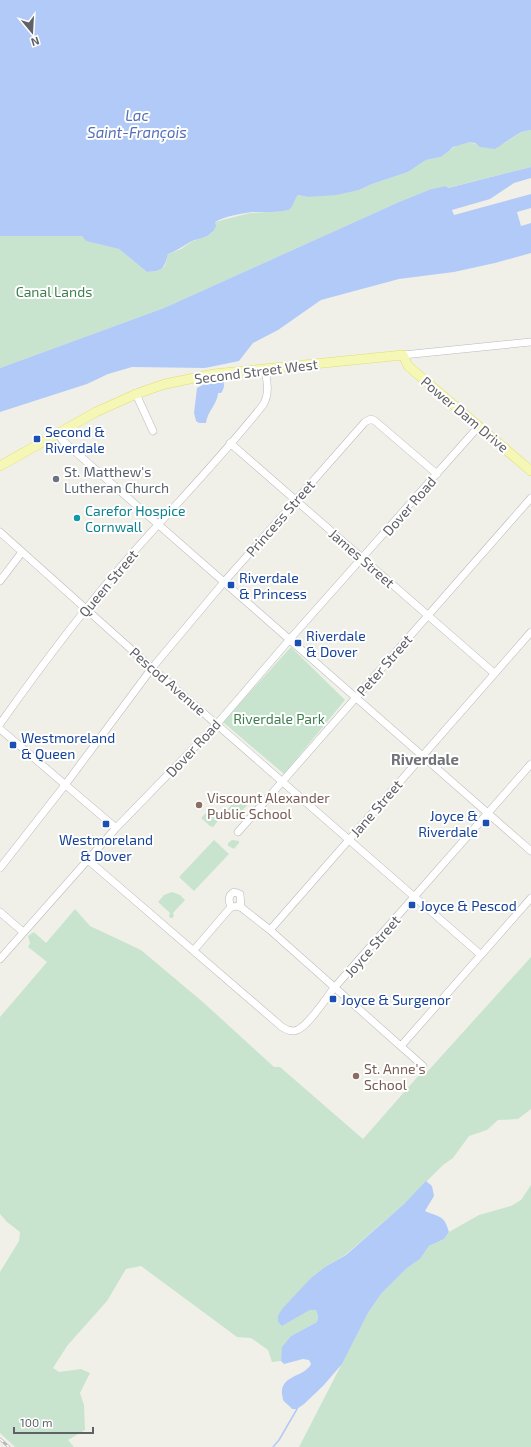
<svg xmlns="http://www.w3.org/2000/svg" width="531" height="1447" font-family="'Exo 2',sans-serif">
	<style>
		.green { fill: #c8e4ce }
		.water { fill: #b2caf7 }
		.lines { fill: none; stroke-linecap: round; stroke-linejoin: round }
		.stream { stroke: #b2caf7; stroke-width: 1.5 }
		.minor-casing { stroke: #b8b9bd; stroke-width: 8 }
		.major-casing { stroke: #e4dd6d; stroke-width: 10 }
		.minor { stroke: #fff; stroke-width: 7 }
		.major { stroke: #f4f7b6; stroke-width: 9 }
		.rail-casing { stroke: #b8b8b9; stroke-width: 3 }
		.rail { stroke: #fff; stroke-width: 1.5; stroke-dasharray: 4.5; stroke-linecap: butt }
		.transit-dot { fill: #1a4fb4; stroke: #fff; stroke-width: 1.5 }
		.worship-dot { fill: #6b7280; stroke: #fff; stroke-width: 1.5 }
		.culture-dot { fill: #0f9aa8; stroke: #fff; stroke-width: 1.5 }
		.education-dot { fill: #8d6e63; stroke: #fff; stroke-width: 1.5 }
		.labels { text-anchor: middle; dominant-baseline: central; stroke-width: 4; stroke-linejoin: round; paint-order: stroke }
		.park-label { font-size: 14px; fill: #3e7f4f; stroke: #fff }
		.street-label { font-size: 14px; fill: #606167; stroke: #fff }
		.transit-label { font-size: 14px; fill: #164399; stroke: #fff; text-anchor: start }
		.worship-label { font-size: 14px; fill: #5b616d; stroke: #fff; text-anchor: start }
		.culture-label { font-size: 14px; fill: #0d838f; stroke: #fff; text-anchor: start }
		.education-label { font-size: 14px; fill: #785e54; stroke: #fff; text-anchor: start }
		.water-label { font-size: 15px; font-style: italic; fill: #5570b9; stroke: #fff }
		.neighbourhood-label { font-size: 15px; font-weight: bold; fill: #717379; stroke: #fff }
	</style>
	<rect width="100%" height="100%" fill="#f0f0e9"/>
	<path class="green" d="M 531,130 L 531,167 L 447,188 L 447,186 L 431,189 L 399,202 L 164,308 L 0,368 L 0,236 L 82,236 L 87,241 L 119,249 L 147,272 L 158,271 L 165,266 L 168,254 L 181,249 L 191,242 L 212,233 L 215,222 L 250,213 L 285,211 L 292,206 L 295,198 L 298,195 L 308,197 L 316,196 L 359,190 L 372,184 L 408,172 L 426,160 L 441,157 L 457,145 L 470,142 L 486,148 L 505,143 L 521,132 Z
		M 291,647 L 345,700 L 284,774 L 223,722 Z
		M 241,794 L 250,802 L 234,820 L 225,812 Z
		M 211,808 C 223,814 221,818 213,827 L 210,826 L 201,818 Z
		M 214,840 L 229,854 L 194,891 L 179,877 Z
		M 232,840 L 239,841 L 239,843 L 234,849 L 228,846 L 228,843 Z
		M 172,892 L 180,895 L 185,900 L 173,913 L 174,916 L 172,918 L 170,918 L 169,916 L 170,913 L 158,902 L 164,895 Z
		M 75,909 L 90,926 L 141,950 L 204,1003 L 274,1067 L 280,1067 L 363,1139 L 420,1074 L 428,1071 L 531,957 L 531,1109 L 518,1119 L 498,1120 L 487,1130 L 469,1136 L 453,1158 L 443,1165 L 404,1204 L 345,1255 L 325,1267 L 312,1277 L 282,1326 L 310,1310 L 316,1310 L 318,1316 L 317,1322 L 291,1336 L 283,1347 L 281,1361 L 272,1362 L 268,1350 L 251,1338 L 237,1337 L 141,1266 L 126,1269 L 107,1301 L 67,1346 L 53,1368 L 59,1372 L 81,1369 L 90,1373 L 80,1393 L 84,1405 L 85,1430 L 68,1440 L 74,1447 L 15,1447 L 0,1433 L 0,1272 L 19,1241 L 20,1232 L 7,1222 L 0,1214 L 0,1017 L 47,962 L 28,947 L 30,943 L 28,936 L 34,932 L 46,943 Z
		M 531,1185 L 531,1447 L 299,1447 L 368,1313 L 381,1294 L 407,1268 L 420,1259 L 429,1246 L 444,1239 L 449,1232 L 479,1215 L 511,1206 L 521,1200 Z"/>
	<path class="water" d="M 0,0 L 531,0 L 531,130 L 521,132 L 495,149 L 480,147 L 475,143 L 470,142 L 453,147 L 449,151 L 441,157 L 426,160 L 408,172 L 372,184 L 359,190 L 336,195 L 308,197 L 298,195 C 294,199 294,205 290,209 C 283,213 261,212 252,212 C 240,214 225,216 215,222 L 216,226 C 211,238 201,237 190,242 C 183,246 176,251 168,254 C 164,269 163,271 147,272 L 119,249 L 86,241 L 82,236 L 0,236 Z
		M 531,167 L 531,178 L 514,183 L 490,199 L 452,210 L 454,215 L 531,194 L 531,208 L 517,212 L 521,226 L 531,223 L 531,253 L 495,263 L 454,272 L 399,279 L 321,300 L 278,330 L 253,343 L 239,361 L 205,368 L 132,367 L 108,374 L 87,384 L 0,412 L 0,368 L 164,308 L 399,202 L 431,189 L 446,186 L 448,188 Z
		M 223,380 C 225,385 224,389 221,393 L 218,393 C 218,403 207,412 206,423 L 199,423 L 196,421 L 194,413 L 197,388 L 206,383 Z
		M 426,1181 L 432,1186 L 434,1196 L 425,1211 C 441,1218 444,1215 449,1232 L 444,1239 L 429,1246 L 420,1259 L 407,1268 L 381,1294 L 368,1313 L 342,1364 L 323,1386 L 304,1404 L 297,1409 L 292,1409 C 290,1406 285,1403 283,1400 C 283,1399 282,1394 282,1394 C 280,1375 305,1377 311,1364 L 309,1360 L 303,1359 L 284,1364 L 281,1361 L 282,1347 L 291,1336 L 317,1322 L 318,1316 L 316,1310 L 310,1310 L 282,1326 L 278,1322 L 278,1316 L 282,1309 L 312,1277 L 325,1267 L 346,1255 L 404,1204 Z"/>
	<g class="lines">
		<path class="stream" d="M 273,1447 L 279,1440 L 297,1409"/>
		<defs>
			<path id="minor" d="M 403,355 L 531,342
				M 136,394 L 153,431
				M 57,433 L 63,441 L 531,851
				M 230,443 L 494,673
				M 0,532 L 152,668 L 481,955
				M 0,581 L 22,552
				M 0,724 C 41,666 84,609 130,556 C 174,506 221,458 263,405 C 270,394 267,381 265,369
				M 0,729 L 116,828
				M 238,832 L 531,498
				M 88,860 L 282,1027 C 285,1029 289,1031 294,1031 C 306,1030 326,998 334,988 L 531,764
				M 0,868 L 65,785 L 152,668 L 224,582 L 365,422 L 371,419 L 375,421 L 437,474
				M 231,907 C 229,901 227,896 234,892 L 240,894 L 241,907
				M 0,912 L 23,932
				M 270,930 L 531,632
				M 194,950 L 230,908 L 237,906 L 242,908 L 270,930 L 423,1066
				M 0,959 L 116,828 L 217,724 L 290,639 L 479,426
				M 401,1046 L 531,898"/>
			<path id="major" d="M 0,466 L 96,412 L 136,394 L 165,384 L 214,374 L 403,355 L 408,366 L 531,471"/>
		</defs>
		<use href="#minor" class="minor-casing"/>
		<use href="#major" class="major-casing"/>
		<use href="#minor" class="minor"/>
		<use href="#major" class="major"/>
		<defs>
			<path id="rail" d="M 0,1439 L 9,1447"/>
		</defs>
		<use href="#rail" class="rail-casing"/>
		<use href="#rail" class="rail"/>
	</g>
	<g class="transit-dot">
		<rect x="33" y="435" width="8" height="8" rx="2"/>
		<rect x="227" y="581" width="8" height="8" rx="2"/>
		<rect x="294" y="639" width="8" height="8" rx="2"/>
		<rect x="9" y="741" width="8" height="8" rx="2"/>
		<rect x="482" y="819" width="8" height="8" rx="2"/>
		<rect x="102" y="820" width="8" height="8" rx="2"/>
		<rect x="408" y="901" width="8" height="8" rx="2"/>
		<rect x="329" y="995" width="8" height="8" rx="2"/>
	</g>
	<circle class="worship-dot" cx="56" cy="479" r="4"/>
	<circle class="culture-dot" cx="77" cy="518" r="4"/>
	<g class="education-dot">
		<circle cx="199" cy="805" r="4"/>
		<circle cx="356" cy="1076" r="4"/>
	</g>
	<g class="labels">
		<g class="park-label">
			<text x="54" y="291">Canal Lands</text>
			<text x="279" y="718">Riverdale Park</text>
		</g>
		<g class="street-label">
			<text transform="translate(256 371) rotate(-7)">Second Street West</text>
			<text transform="translate(465 414) rotate(40)">Power Dam Drive</text>
			<text transform="translate(409 506) rotate(-49)">Dover Road</text>
			<text transform="translate(280 518) rotate(-49)">Princess Street</text>
			<text transform="translate(362 558) rotate(41)">James Street</text>
			<text transform="translate(108 583) rotate(-50)">Queen Street</text>
			<text transform="translate(384 665) rotate(-49)">Peter Street</text>
			<text transform="translate(168 681) rotate(41)">Pescod Avenue</text>
			<text transform="translate(193 748) rotate(-47)">Dover Road</text>
			<text transform="translate(376 808) rotate(-49)">Jane Street</text>
			<text transform="translate(372 946) rotate(-49)">Joyce Street</text>
		</g>
		<g class="transit-label">
			<text x="45" y="431">Second &amp;<tspan x="45" dy="16">Riverdale</tspan></text>
			<text x="239" y="577">Riverdale<tspan x="239" dy="16">&amp; Princess</tspan></text>
			<text x="306" y="635">Riverdale<tspan x="306" dy="16">&amp; Dover</tspan></text>
			<text x="21" y="737">Westmoreland<tspan x="21" dy="16">&amp; Queen</tspan></text>
			<text x="478" y="815" text-anchor="end">Joyce &amp;<tspan x="478" dy="16">Riverdale</tspan></text>
			<text x="106" y="839" text-anchor="middle">Westmoreland<tspan x="106" dy="16">&amp; Dover</tspan></text>
			<text x="420" y="905">Joyce &amp; Pescod</text>
			<text x="341" y="999">Joyce &amp; Surgenor</text>
		</g>
		<g class="worship-label">
			<text x="64" y="471">St. Matthew's<tspan x="64" dy="16">Lutheran Church</tspan></text>
		</g>
		<g class="culture-label">
			<text x="85" y="510">Carefor Hospice<tspan x="85" dy="16">Cornwall</tspan></text>
		</g>
		<g class="education-label">
			<text x="207" y="797">Viscount Alexander<tspan x="207" dy="16">Public School</tspan></text>
			<text x="364" y="1068">St. Anne's<tspan x="364" dy="16">School</tspan></text>
		</g>
		<g class="water-label">
			<text x="137" y="115">Lac<tspan x="137" dy="17">Saint-François</tspan></text>
		</g>
		<g class="neighbourhood-label">
			<text x="425" y="759">Riverdale</text>
		</g>
	</g>
	<g transform="translate(32 32) rotate(162)" stroke="#ffffff" stroke-width="3" paint-order="stroke">
	<path d="M0-3L7 15L0 10L-7 15Z" fill="#606167"/>
	<text y="-6" font-size="11" font-weight="bold" text-anchor="middle" fill="#606167">N</text>
	</g>
	<path d="M14 1427v6h79v-6" fill="none" stroke="#606167" stroke-width="2"/>
	<text x="20" y="1427" font-size="12" fill="#606167" stroke="#ffffff" stroke-width="3" paint-order="stroke">100 m</text>
</svg>
